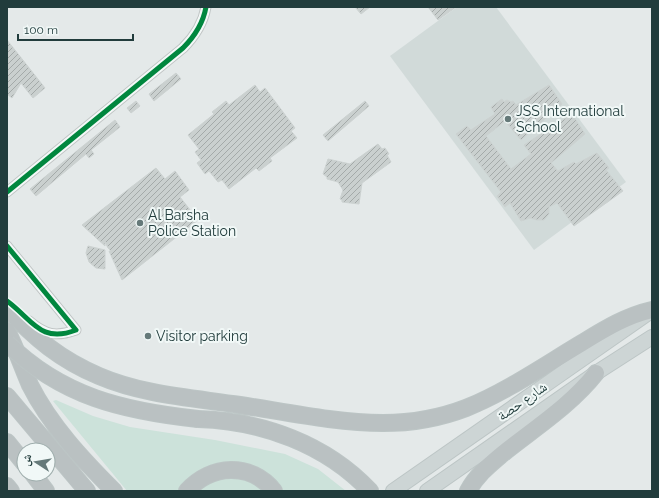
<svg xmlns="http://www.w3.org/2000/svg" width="659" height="498" font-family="Raleway,'Noto Naskh Arabic',sans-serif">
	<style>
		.built { fill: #d1dad9 }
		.grass { fill: #cce2da }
		.building { fill: url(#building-hatch); stroke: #ccd2d1 }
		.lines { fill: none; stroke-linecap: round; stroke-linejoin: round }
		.street-casing { stroke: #c1c6c6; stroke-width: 11 }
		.primary-casing { stroke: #bcc5c5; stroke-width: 16 }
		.highway-casing { stroke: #bcc5c5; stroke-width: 18 }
		.street { stroke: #fbfcfc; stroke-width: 9 }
		.primary { stroke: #cdd5d5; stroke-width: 14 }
		.highway { stroke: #bac1c2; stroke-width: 16 }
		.highway-bridge-casing { stroke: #bcc5c5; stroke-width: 18; stroke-linecap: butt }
		.highway-bridge { stroke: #bac1c2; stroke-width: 16 }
		.cycleway-casing { stroke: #f1f8f7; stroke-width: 8 }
		.cycleway { stroke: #00873e; stroke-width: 5 }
		.poi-dot { fill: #657979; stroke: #f1f8f7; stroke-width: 1.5 }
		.labels { text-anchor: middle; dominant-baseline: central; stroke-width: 4; stroke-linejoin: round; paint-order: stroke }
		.poi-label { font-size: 14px; fill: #213c3c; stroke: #f1f8f7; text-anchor: start }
		.street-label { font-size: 14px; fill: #213c3c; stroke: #f1f8f7 }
	</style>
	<defs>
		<pattern id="building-hatch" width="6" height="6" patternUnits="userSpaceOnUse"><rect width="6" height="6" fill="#cad0cf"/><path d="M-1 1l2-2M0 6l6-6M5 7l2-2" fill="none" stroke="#a4aaa9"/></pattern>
	</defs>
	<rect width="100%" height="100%" fill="#e4e9e9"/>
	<path class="built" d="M 457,7 L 496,7 L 626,182 L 534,250 L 390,56 Z"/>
	<path class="grass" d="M 56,400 L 93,416 L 130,427 L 215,440 L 285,454 L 318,469 L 346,491 L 282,491 L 254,469 L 181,487 L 179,491 L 127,491 L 53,401 Z
		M 238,478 L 251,482 L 264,491 L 194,491 L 216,479 Z"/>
	<path class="building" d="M 355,7 L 370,7 L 361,14 Z
		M 428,7 L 456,7 L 438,20 Z
		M 7,40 L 45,88 L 33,98 L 21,83 L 12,98 L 7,94 Z
		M 176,73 L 181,79 L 154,101 L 149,94 Z
		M 255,85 L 260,92 L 265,88 L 295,128 L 291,131 L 297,138 L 270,158 L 272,161 L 259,171 L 256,168 L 229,189 L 222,180 L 218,182 L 209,171 L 205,174 L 197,163 L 201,160 L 195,152 L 199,149 L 188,135 L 214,114 L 212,112 L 226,101 L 229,105 Z
		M 549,85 L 562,104 L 521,140 L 505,121 L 486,136 L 511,169 L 531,154 L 524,145 L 572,114 L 585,134 L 551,163 L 558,171 L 574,162 L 576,164 L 597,153 L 609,168 L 606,170 L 623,191 L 574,226 L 557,203 L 549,207 L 549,214 L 544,220 L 537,220 L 530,218 L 521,221 L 510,203 L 505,207 L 497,196 L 501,192 L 456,134 L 467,126 L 471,130 L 495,114 L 491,107 L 502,99 L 504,102 L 507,100 L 511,102 L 513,101 L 516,105 Z
		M 136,101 L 140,106 L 131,113 L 127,108 Z
		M 365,101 L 369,106 L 328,141 L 323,135 Z
		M 115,120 L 120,127 L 91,150 L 94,154 L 89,158 L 86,154 L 36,196 L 30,189 Z
		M 378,144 L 382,149 L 385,148 L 389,154 L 387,155 L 391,162 L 362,183 L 359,204 L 342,202 L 342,200 L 340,199 L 343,190 L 338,182 L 327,179 L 327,177 L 323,174 L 328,159 L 350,164 Z
		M 156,168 L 165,179 L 175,171 L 189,190 L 180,197 L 198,220 L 122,280 L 109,251 L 111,251 L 108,248 L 105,242 L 105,246 L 82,225 Z
		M 88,246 L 105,250 L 105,269 L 96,268 L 89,262 L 86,253 Z"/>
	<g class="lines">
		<defs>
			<path id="street" d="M 7,192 L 183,48 C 195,36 203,24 206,7
				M 7,246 L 76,330 C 56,337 45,335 29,321"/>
			<path id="primary" d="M 393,491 L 647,314
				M 427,491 L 596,373 L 652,337"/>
			<path id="highway" d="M 7,308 C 34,338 61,360 99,376 C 143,395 194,398 240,405 C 286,412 337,423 383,423 C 411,423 440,418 466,408 C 506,392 545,365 582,343 C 605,329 626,316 652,310
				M 7,331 C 16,348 22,367 30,385 C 50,425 83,460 114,491
				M 7,396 L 87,491
				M 198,419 C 262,421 326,444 370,491
				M 7,442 L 24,463
				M 33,474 L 46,491
				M 7,486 L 11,491
				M 187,491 C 211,464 251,462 274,491
				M 468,491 C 476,476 488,466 501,455 C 533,429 570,406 596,373"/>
		</defs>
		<use href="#street" class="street-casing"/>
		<use href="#primary" class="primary-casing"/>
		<use href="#highway" class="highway-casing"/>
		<use href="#street" class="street"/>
		<use href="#primary" class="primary"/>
		<use href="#highway" class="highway"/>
		<defs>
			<path id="highway-bridge" d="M 7,343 C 62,397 124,411 198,419"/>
		</defs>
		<use href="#highway-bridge" class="highway-bridge-casing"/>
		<use href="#highway-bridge" class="highway-bridge"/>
		<defs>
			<path id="cycleway" d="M 7,192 L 183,48 C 195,36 203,24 206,7
				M 7,246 L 76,330 C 40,344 32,319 7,301"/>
		</defs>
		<use href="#cycleway" class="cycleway-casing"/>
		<use href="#cycleway" class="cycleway"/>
	</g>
	<g class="poi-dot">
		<circle cx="508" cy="119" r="4"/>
		<circle cx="140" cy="223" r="4"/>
		<circle cx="148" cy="336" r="4"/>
	</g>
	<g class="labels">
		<g class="poi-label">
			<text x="516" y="111">JSS International<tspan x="516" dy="16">School</tspan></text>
			<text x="148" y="215">Al Barsha<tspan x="148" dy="16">Police Station</tspan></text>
			<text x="156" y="336">Visitor parking</text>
		</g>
		<g class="street-label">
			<text transform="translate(522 401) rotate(-35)">شارع حصة</text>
		</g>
	</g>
	<rect width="659" height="498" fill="none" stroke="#213c3c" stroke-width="16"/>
	<g transform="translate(36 462) rotate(282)"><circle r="19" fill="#f1f8f7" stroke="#9eadac"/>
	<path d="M0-3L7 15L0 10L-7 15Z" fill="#657979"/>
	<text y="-6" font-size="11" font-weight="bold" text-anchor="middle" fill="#213c3c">ش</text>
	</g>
	<path d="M18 34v6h115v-6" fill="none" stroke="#213c3c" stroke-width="2"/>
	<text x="24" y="34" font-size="12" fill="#213c3c" stroke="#f1f8f7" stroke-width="3" paint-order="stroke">100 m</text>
</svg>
